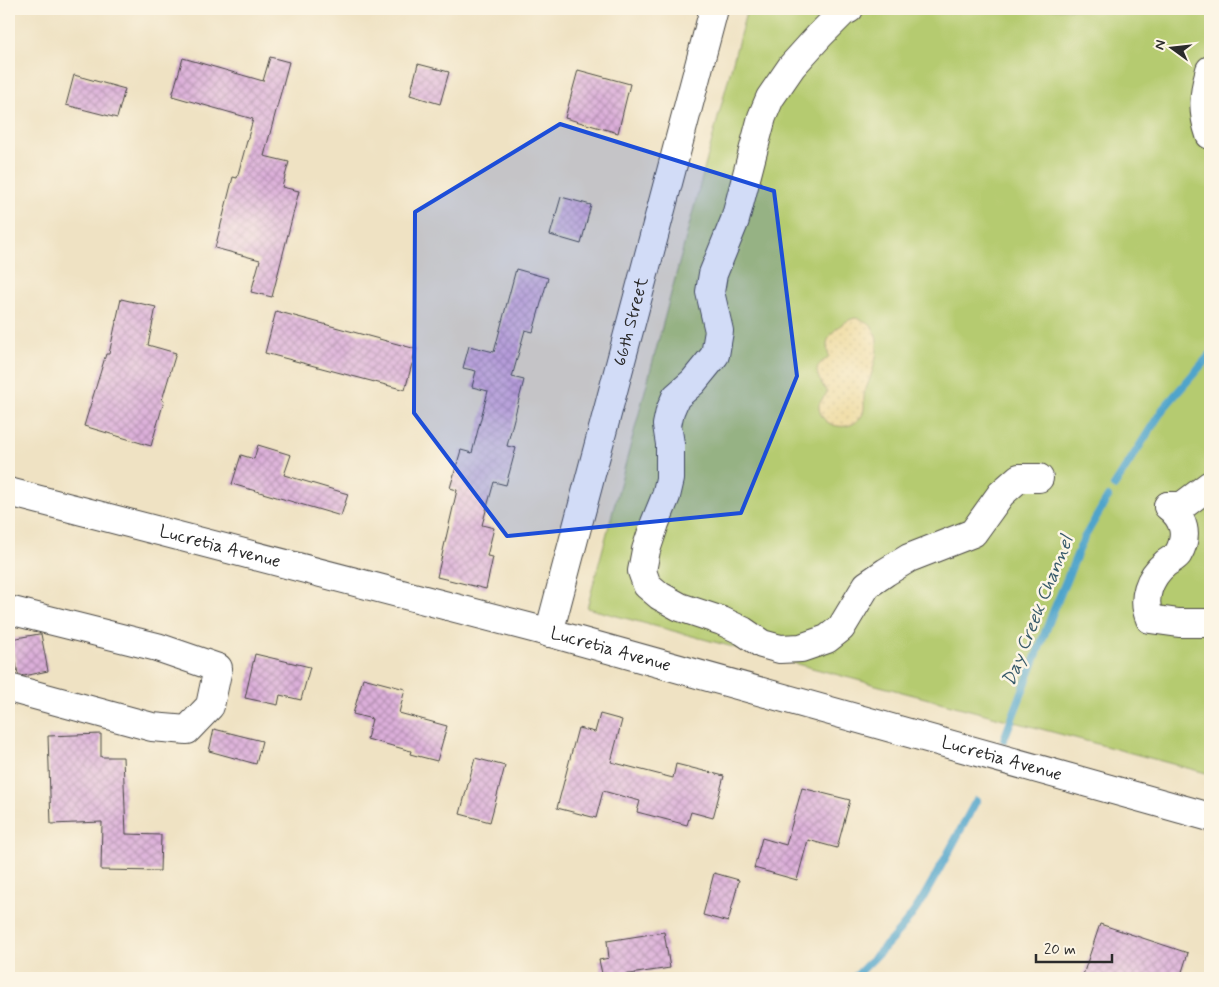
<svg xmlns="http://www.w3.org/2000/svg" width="1219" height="987" font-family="Mynerve,sans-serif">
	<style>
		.green { fill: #b5cb6f; stroke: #707b4d }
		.sand { fill: url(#sand-dots); stroke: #8c8264 }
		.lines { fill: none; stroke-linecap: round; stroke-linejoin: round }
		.stream { stroke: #4fa4cb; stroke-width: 8 }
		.building { fill: url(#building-cross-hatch) }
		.minor-casing { stroke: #484642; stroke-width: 30 }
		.minor { stroke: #fff; stroke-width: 28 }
		.marked { fill: #1d4ed8; fill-opacity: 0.2; stroke: #1d4ed8; stroke-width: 4; stroke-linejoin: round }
		.labels { text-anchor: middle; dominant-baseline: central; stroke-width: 5; stroke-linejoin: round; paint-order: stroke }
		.street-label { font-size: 18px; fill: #2b2b2b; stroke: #fcf5e5 }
		.water-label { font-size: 19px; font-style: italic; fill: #395b6b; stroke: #fcf5e5 }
	</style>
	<defs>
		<pattern id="sand-dots" width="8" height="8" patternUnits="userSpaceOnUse" patternTransform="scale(1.25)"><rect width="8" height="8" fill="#eeda9e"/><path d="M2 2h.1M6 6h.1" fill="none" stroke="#cb8" stroke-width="1.8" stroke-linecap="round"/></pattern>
		<pattern id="building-cross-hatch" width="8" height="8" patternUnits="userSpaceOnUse" patternTransform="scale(1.25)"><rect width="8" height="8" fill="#dcafda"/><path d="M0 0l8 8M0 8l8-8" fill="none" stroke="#b38fb1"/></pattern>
	</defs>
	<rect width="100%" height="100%" fill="#fcf5e5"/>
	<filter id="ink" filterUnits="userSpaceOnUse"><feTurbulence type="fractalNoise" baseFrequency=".02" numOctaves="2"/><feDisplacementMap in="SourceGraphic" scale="10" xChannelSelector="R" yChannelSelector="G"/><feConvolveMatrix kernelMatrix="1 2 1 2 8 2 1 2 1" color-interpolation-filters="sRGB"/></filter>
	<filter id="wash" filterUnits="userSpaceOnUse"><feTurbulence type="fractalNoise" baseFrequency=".0096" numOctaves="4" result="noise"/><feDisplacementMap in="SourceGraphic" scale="20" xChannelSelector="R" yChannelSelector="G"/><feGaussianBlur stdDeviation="1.12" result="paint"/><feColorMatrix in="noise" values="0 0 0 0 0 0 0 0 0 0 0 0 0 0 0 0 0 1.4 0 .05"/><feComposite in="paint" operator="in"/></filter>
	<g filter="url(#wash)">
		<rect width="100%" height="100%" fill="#efe2c3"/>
		<path class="green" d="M 747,9 L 1210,9 L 1210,774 L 587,608 Z"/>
		<path class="sand" d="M 856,318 C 891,325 874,369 865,391 C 862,399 867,409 861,417 C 851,432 822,429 819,408 C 818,401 825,398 827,392 C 823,385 813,373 819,365 C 821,362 826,360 829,357 C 828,353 827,348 827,344 C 828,333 846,319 856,318 Z"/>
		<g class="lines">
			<path class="stream" d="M 1114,486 L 1163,409 L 1210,355
				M 1004,739 L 1053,612 L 1084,538 L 1108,497
				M 854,978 C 876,956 901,932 918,906 C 939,872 957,836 976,801"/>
		</g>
		<g id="blocks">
			<path class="building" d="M 270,57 L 289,62 L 264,156 L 289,162 L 282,187 L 299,191 L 272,297 L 251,292 L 260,260 L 215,248 L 233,177 L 237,178 L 253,119 L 172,96 L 183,58 L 263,81 Z
				M 418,64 L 449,72 L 440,104 L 410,95 Z
				M 578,70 L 630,84 L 618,133 L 565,118 Z
				M 74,75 L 125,89 L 117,118 L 66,105 Z
				M 561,197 L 591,205 L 581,244 L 550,235 Z
				M 516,269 L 548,278 L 533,332 L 525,330 L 512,377 L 524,380 L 507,446 L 516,448 L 506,485 L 494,482 L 482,525 L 494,528 L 487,556 L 493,557 L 486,589 L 437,577 L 457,490 L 450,488 L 461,450 L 472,453 L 488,391 L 472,387 L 476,371 L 463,368 L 469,346 L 494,352 Z
				M 121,299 L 156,307 L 148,345 L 176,353 L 162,400 L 164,401 L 151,446 L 84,426 L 106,354 L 109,354 Z
				M 276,311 L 416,349 L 405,390 L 265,353 Z
				M 258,445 L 291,455 L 284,475 L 348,494 L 341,516 L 232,484 L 241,455 L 254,459 Z
				M 39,634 L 41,634 L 48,671 L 24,676 L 18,674 L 11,639 Z
				M 255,654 L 310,667 L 301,700 L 280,695 L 278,705 L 245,698 Z
				M 363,678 L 405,689 L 399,713 L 447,726 L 437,761 L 410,754 L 411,751 L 367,739 L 372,719 L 353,714 Z
				M 600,714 L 622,720 L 611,762 L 673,778 L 676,764 L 724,776 L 713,818 L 691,812 L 687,825 L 637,812 L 640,801 L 603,791 L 596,818 L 557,808 L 578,728 L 595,732 Z
				M 214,729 L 262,741 L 256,764 L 209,751 Z
				M 101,734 L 101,757 L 123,757 L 126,834 L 161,835 L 160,871 L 101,870 L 102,822 L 51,824 L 48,736 Z
				M 475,758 L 505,766 L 490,822 L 460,814 Z
				M 802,788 L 850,800 L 837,848 L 808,840 L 797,880 L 754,868 L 762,838 L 786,845 Z
				M 714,873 L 739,880 L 728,922 L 703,915 Z
				M 1100,924 L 1188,953 L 1180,978 L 1082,978 Z
				M 664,932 L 670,968 L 603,978 L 599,960 L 609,958 L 607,941 Z"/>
		</g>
	</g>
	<g filter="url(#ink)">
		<use href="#blocks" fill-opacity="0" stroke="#484642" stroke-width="1"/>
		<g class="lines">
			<defs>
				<g id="minor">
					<path d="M 849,9 L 843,12 L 820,35 L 792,66 L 770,98 L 762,117 L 735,220 L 713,274 L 710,292 L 719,331 L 715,355 L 693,382 L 676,397 L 670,411 L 667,425 L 670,444 L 670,479 L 666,496 L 655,523 L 646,550 L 642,571 L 647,585 L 660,596 L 680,607 L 722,621 L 743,631 L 762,644 L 780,649 L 801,648 L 827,639 L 841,628 L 867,585 L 886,572 L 909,558 L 973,533 L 1001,494 L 1019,478 L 1039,478"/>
					<path d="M 1210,70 C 1203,94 1202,112 1210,135"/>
					<path id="s1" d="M 9,492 L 540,630 L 1210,817"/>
					<path d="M 1168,506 C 1184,519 1189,535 1178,554 C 1175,558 1170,560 1166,563 C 1149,577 1141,599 1150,619 L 1179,623 L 1210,623"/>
					<path d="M 1168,506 L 1182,506 L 1210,485"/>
					<path d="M 9,610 L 157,647 L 218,668 L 210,706 L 187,730 L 152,727 L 9,688"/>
					<path id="s2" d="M 549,633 L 714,9"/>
				</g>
			</defs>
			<use href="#minor" class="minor-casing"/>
			<use href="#minor" class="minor"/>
		</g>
	</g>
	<path class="marked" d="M 560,124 L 774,191 L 797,376 L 741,513 L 507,536 L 414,413 L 415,212 Z"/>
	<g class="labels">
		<g class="street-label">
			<text stroke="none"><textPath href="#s2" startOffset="322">66th Street</textPath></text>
			<text stroke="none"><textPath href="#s1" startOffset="218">Lucretia Avenue</textPath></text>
			<text stroke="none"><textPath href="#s1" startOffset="622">Lucretia Avenue</textPath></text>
			<text stroke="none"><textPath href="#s1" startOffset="1028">Lucretia Avenue</textPath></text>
		</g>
		<g class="water-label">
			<text transform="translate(1038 611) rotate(-68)">Day Creek Channel</text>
		</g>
	</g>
	<rect width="1219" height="987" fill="none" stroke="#fcf5e5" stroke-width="30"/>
	<g transform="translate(1172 48) rotate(285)" stroke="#fcf5e5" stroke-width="4" paint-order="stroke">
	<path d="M0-4L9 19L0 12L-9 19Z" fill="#2b2b2b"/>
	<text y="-8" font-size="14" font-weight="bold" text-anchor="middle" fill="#2b2b2b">N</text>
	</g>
	<path d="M1036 954v8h76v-8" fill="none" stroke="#2b2b2b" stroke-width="2.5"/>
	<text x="1044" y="954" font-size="15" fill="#2b2b2b" stroke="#fcf5e5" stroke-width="4" paint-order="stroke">20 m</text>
</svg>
